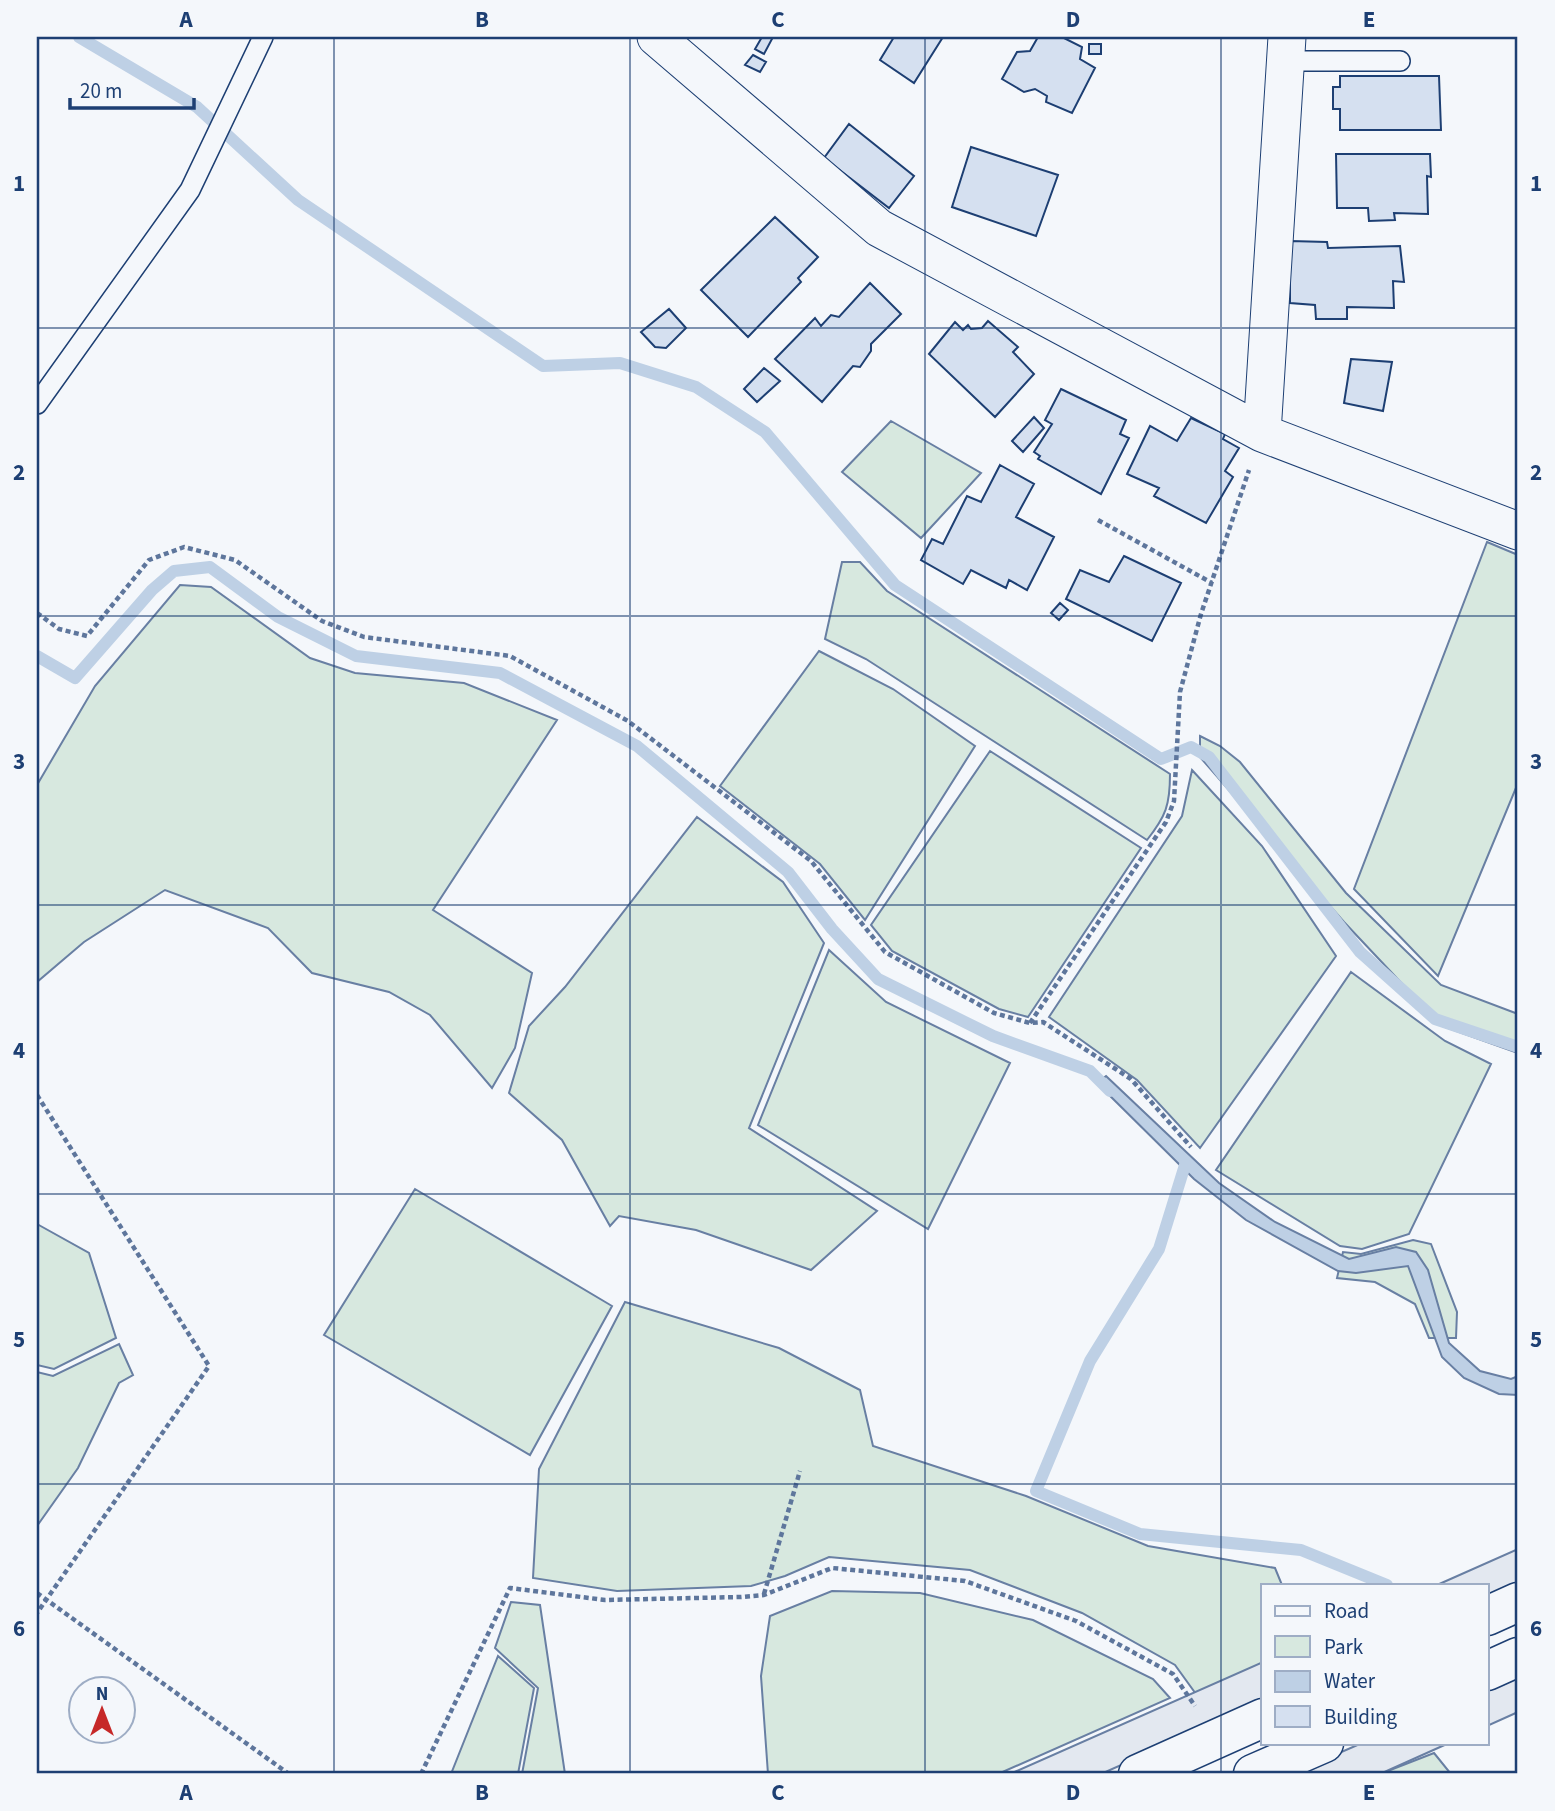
<svg xmlns="http://www.w3.org/2000/svg" width="1555" height="1811" font-family="'Source Sans 3',sans-serif">
	<style>
		.green { fill: #d7e8df; stroke: #687fa3; stroke-width: 2 }
		.parking { fill: #e3e8f0; stroke: #687fa3; stroke-width: 2 }
		.water { fill: #bed0e5; stroke: #687fa3; stroke-width: 2 }
		.lines { fill: none; stroke-linecap: round; stroke-linejoin: round }
		.stream { stroke: #bed0e5; stroke-width: 12 }
		.building { fill: #d5e0f0; stroke: #1d3f73; stroke-width: 2 }
		.service-casing { stroke: #1d3f73; stroke-width: 22 }
		.minor-casing { stroke: #1d3f73; stroke-width: 39 }
		.trunk-casing { stroke: #1d3f73; stroke-width: 41 }
		.path { stroke: #5e769c; stroke-width: 4.5; stroke-dasharray: 5 3.5; stroke-linecap: butt }
		.service { stroke: #f4f7fb; stroke-width: 19 }
		.minor { stroke: #f4f7fb; stroke-width: 37 }
		.trunk { stroke: #f4f7fb; stroke-width: 38 }
		.grid { fill: none; stroke: #1d3f73; stroke-width: 2; stroke-opacity: 0.55 }
		.neatline { fill: none; stroke: #1d3f73; stroke-width: 2.5 }
		.grid-label { font-size: 23px; text-anchor: middle; font-weight: bold; fill: #1d3f73 }
	</style>
	<rect width="100%" height="100%" fill="#f4f7fb"/>
	<path class="green" d="M 891,421 L 981,473 L 921,538 L 842,472 Z
		M 1487,542 L 1518,555 L 1518,783 L 1438,976 L 1354,889 Z
		M 842,562 L 860,562 L 887,591 L 1170,774 C 1170,805 1166,816 1147,840 L 866,659 L 825,639 Z
		M 180,585 L 211,587 L 310,658 L 355,673 L 464,683 L 557,720 L 433,910 L 532,973 L 515,1048 L 492,1088 L 430,1015 L 389,992 L 312,973 L 268,928 L 165,890 L 84,942 L 37,982 L 37,785 L 95,686 Z
		M 819,651 L 893,689 L 975,746 L 865,920 L 820,864 L 720,786 Z
		M 1200,736 L 1220,746 L 1240,762 L 1346,893 L 1441,985 L 1518,1014 L 1518,1053 L 1442,1026 L 1344,922 L 1200,757 Z
		M 990,751 L 1141,848 L 1028,1017 L 999,1009 L 892,951 L 871,925 Z
		M 1192,770 L 1262,846 L 1336,956 L 1200,1148 L 1137,1080 L 1049,1017 L 1182,816 Z
		M 697,817 L 783,882 L 824,943 L 749,1128 L 877,1211 L 811,1270 L 696,1230 L 619,1216 L 610,1226 L 562,1140 L 509,1093 L 529,1026 L 565,987 Z
		M 829,950 L 886,1002 L 1010,1063 L 928,1229 L 758,1125 Z
		M 1351,972 L 1445,1041 L 1491,1064 L 1409,1234 L 1362,1249 L 1340,1246 L 1216,1170 Z
		M 415,1189 L 612,1306 L 530,1455 L 324,1335 Z
		M 37,1224 L 89,1253 L 116,1338 L 54,1369 L 37,1365 Z
		M 1413,1240 L 1431,1244 L 1457,1312 L 1456,1338 L 1429,1338 L 1415,1304 L 1375,1282 L 1337,1278 L 1343,1252 L 1361,1254 Z
		M 625,1302 L 779,1348 L 860,1390 L 873,1446 L 1026,1496 L 1148,1546 L 1275,1568 L 1282,1585 L 1263,1585 L 1263,1665 L 1196,1694 L 1175,1665 L 1082,1613 L 970,1570 L 829,1557 L 785,1576 L 751,1586 L 617,1591 L 533,1578 L 539,1469 Z
		M 119,1344 L 133,1375 L 119,1383 L 78,1468 L 37,1526 L 37,1372 L 53,1376 Z
		M 832,1591 L 920,1593 L 1033,1620 L 1153,1679 L 1170,1698 L 998,1774 L 768,1774 L 761,1676 L 770,1616 Z
		M 511,1602 L 540,1605 L 565,1774 L 522,1774 L 538,1688 L 495,1648 Z
		M 498,1656 L 534,1688 L 518,1774 L 451,1774 Z
		M 1434,1753 L 1451,1774 L 1380,1774 Z"/>
	<path class="parking" d="M 1518,1549 L 1518,1588 L 1487,1602 L 1487,1585 L 1437,1585 Z
		M 1263,1662 L 1263,1702 L 1101,1774 L 1010,1774 Z
		M 1518,1673 L 1518,1712 L 1487,1726 L 1487,1687 Z
		M 1362,1743 L 1449,1743 L 1380,1774 L 1291,1774 Z"/>
	<path class="water" d="M 1106,1076 L 1219,1183 L 1275,1222 L 1349,1259 L 1396,1247 L 1416,1252 L 1428,1270 L 1449,1343 L 1480,1371 L 1511,1379 L 1518,1376 L 1518,1395 L 1499,1394 L 1464,1378 L 1442,1357 L 1408,1266 L 1356,1273 L 1338,1271 L 1246,1220 L 1194,1179 L 1097,1083 Z"/>
	<g class="lines">
		<path class="stream" d="M 79,37 L 197,107 L 298,200 L 543,366 L 620,363 L 696,387 L 765,432 L 895,585 L 1161,759 L 1191,747 L 1209,757 L 1360,952 L 1435,1019 L 1518,1047
			M 37,656 L 75,678 L 152,590 L 174,571 L 210,567 L 278,617 L 356,656 L 500,673 L 637,746 L 788,872 L 832,929 L 878,979 L 993,1036 L 1090,1071 L 1110,1091
			M 1185,1165 L 1159,1249 L 1090,1361 L 1036,1491 L 1140,1534 L 1301,1550 L 1387,1585"/>
	</g>
	<path class="building" d="M 762,37 L 773,37 L 764,54 L 755,49 Z
		M 894,37 L 943,37 L 914,83 L 880,60 Z
		M 1038,37 L 1062,37 L 1082,47 L 1080,59 L 1095,68 L 1072,113 L 1046,102 L 1047,96 L 1035,89 L 1024,92 L 1002,79 L 1017,52 L 1030,51 Z
		M 1089,44 L 1101,44 L 1101,54 L 1089,54 Z
		M 753,55 L 766,62 L 760,72 L 745,65 Z
		M 1340,76 L 1439,76 L 1441,130 L 1340,130 L 1340,109 L 1333,109 L 1333,87 L 1340,87 Z
		M 849,124 L 914,176 L 889,208 L 824,158 Z
		M 971,147 L 1058,175 L 1036,236 L 952,207 Z
		M 1336,154 L 1430,154 L 1431,177 L 1427,176 L 1428,214 L 1394,213 L 1395,220 L 1369,221 L 1368,208 L 1337,208 Z
		M 775,217 L 818,257 L 798,278 L 801,282 L 748,337 L 701,290 Z
		M 1290,241 L 1327,242 L 1328,248 L 1400,246 L 1404,282 L 1393,281 L 1394,308 L 1347,307 L 1347,319 L 1316,319 L 1315,305 L 1290,303 Z
		M 870,283 L 901,314 L 871,344 L 871,351 L 860,367 L 853,366 L 822,402 L 775,359 L 815,318 L 821,326 L 831,315 L 839,317 Z
		M 669,309 L 686,328 L 666,348 L 655,347 L 641,332 Z
		M 988,321 L 1018,347 L 1013,352 L 1034,374 L 995,417 L 929,354 L 955,322 L 963,330 L 968,325 L 971,329 L 982,328 Z
		M 1351,359 L 1392,362 L 1383,411 L 1344,403 Z
		M 764,368 L 780,381 L 757,402 L 744,389 Z
		M 1061,389 L 1126,420 L 1120,434 L 1129,438 L 1101,494 L 1038,459 L 1040,456 L 1034,452 L 1052,424 L 1045,420 Z
		M 1034,417 L 1044,428 L 1023,452 L 1012,441 Z
		M 1191,418 L 1225,434 L 1223,439 L 1239,448 L 1225,471 L 1233,477 L 1206,523 L 1154,496 L 1159,488 L 1127,474 L 1150,426 L 1177,441 Z
		M 1000,465 L 1034,484 L 1016,517 L 1054,537 L 1027,590 L 1009,580 L 1006,588 L 971,570 L 963,584 L 921,560 L 932,539 L 943,544 L 967,496 L 981,502 Z
		M 1124,556 L 1181,583 L 1152,641 L 1066,599 L 1080,570 L 1109,582 Z
		M 1060,603 L 1068,610 L 1059,620 L 1051,613 Z"/>
	<g class="lines">
		<defs>
			<path id="service" d="M 1284,61 L 1400,61
				M 37,404 L 190,190 L 263,37"/>
			<path id="minor" d="M 656,37 L 879,228 L 1262,433 L 1518,531
				M 1262,433 L 1287,37"/>
			<path id="trunk" d="M 1487,1616 L 1518,1602
				M 1487,1671 L 1518,1657
				M 1138,1774 L 1263,1718
				M 1253,1774 L 1324,1743"/>
		</defs>
		<use href="#service" class="service-casing"/>
		<use href="#minor" class="minor-casing"/>
		<use href="#trunk" class="trunk-casing"/>
		<path class="path" d="M 1098,520 L 1212,583
			M 37,613 L 59,629 L 87,636 L 149,560 L 184,547 L 235,560 L 322,621 L 364,637 L 510,656 L 628,721 L 811,861 L 885,952 L 994,1013 L 1030,1023 L 1043,1022 L 1131,1079 L 1191,1147
			M 1030,1023 L 1166,822 L 1174,801 L 1180,692 L 1201,614 L 1249,470
			M 37,1095 L 209,1366 L 37,1613
			M 37,1593 L 289,1774
			M 764,1594 L 800,1471
			M 421,1774 L 510,1588 L 605,1600 L 741,1597 L 764,1595 L 832,1568 L 965,1581 L 1076,1621 L 1173,1674 L 1195,1706"/>
		<use href="#service" class="service"/>
		<use href="#minor" class="minor"/>
		<use href="#trunk" class="trunk"/>
	</g>
	<path class="grid" d="M 334,37 L 334,1774M 630,37 L 630,1774M 925,37 L 925,1774M 1221,37 L 1221,1774M 37,328 L 1518,328M 37,616 L 1518,616M 37,905 L 1518,905M 37,1194 L 1518,1194M 37,1484 L 1518,1484"/>
	<rect width="1555" height="1811" fill="none" stroke="#f4f7fb" stroke-width="77"/>
	<rect x="1261" y="1584" width="228" height="161" fill="#f4f7fb" stroke="#9eadc5" stroke-width="2"/>
	<rect x="1275" y="1606" width="35" height="10" fill="#f4f7fb" stroke="#9eadc5" stroke-width="2"/>
	<text x="1324" y="1618" font-size="21" fill="#1d3f73">Road</text>
	<rect x="1275" y="1636" width="35" height="21" fill="#d7e8df" stroke="#9eadc5" stroke-width="2"/>
	<text x="1324" y="1654" font-size="21" fill="#1d3f73">Park</text>
	<rect x="1275" y="1671" width="35" height="21" fill="#bed0e5" stroke="#9eadc5" stroke-width="2"/>
	<text x="1324" y="1688" font-size="21" fill="#1d3f73">Water</text>
	<rect x="1275" y="1706" width="35" height="21" fill="#d5e0f0" stroke="#9eadc5" stroke-width="2"/>
	<text x="1324" y="1724" font-size="21" fill="#1d3f73">Building</text>
	<g transform="translate(102 1710)"><circle r="33" fill="#f4f7fb" stroke="#9eadc5" stroke-width="2"/>
	<path d="M0-5L12 26L0 18L-12 26Z" fill="#c62828"/>
	<text y="-10" font-size="19" font-weight="bold" text-anchor="middle" fill="#1d3f73">N</text>
	</g>
	<path d="M70 98v10h124v-10" fill="none" stroke="#1d3f73" stroke-width="3.5"/>
	<text x="80" y="98" font-size="21" fill="#1d3f73" stroke="#f4f7fb" stroke-width="5" paint-order="stroke">20 m</text>
	<rect x="38" y="38" width="1478" height="1734" class="neatline"/>
	<g class="grid-label">
		<text x="186" y="27">A</text>
		<text x="482" y="27">B</text>
		<text x="778" y="27">C</text>
		<text x="1073" y="27">D</text>
		<text x="1369" y="27">E</text>
		<text x="19" y="191">1</text>
		<text x="1536" y="191">1</text>
		<text x="19" y="480">2</text>
		<text x="1536" y="480">2</text>
		<text x="19" y="769">3</text>
		<text x="1536" y="769">3</text>
		<text x="19" y="1058">4</text>
		<text x="1536" y="1058">4</text>
		<text x="19" y="1347">5</text>
		<text x="1536" y="1347">5</text>
		<text x="19" y="1636">6</text>
		<text x="1536" y="1636">6</text>
		<text x="186" y="1800">A</text>
		<text x="482" y="1800">B</text>
		<text x="778" y="1800">C</text>
		<text x="1073" y="1800">D</text>
		<text x="1369" y="1800">E</text>
	</g>
</svg>
